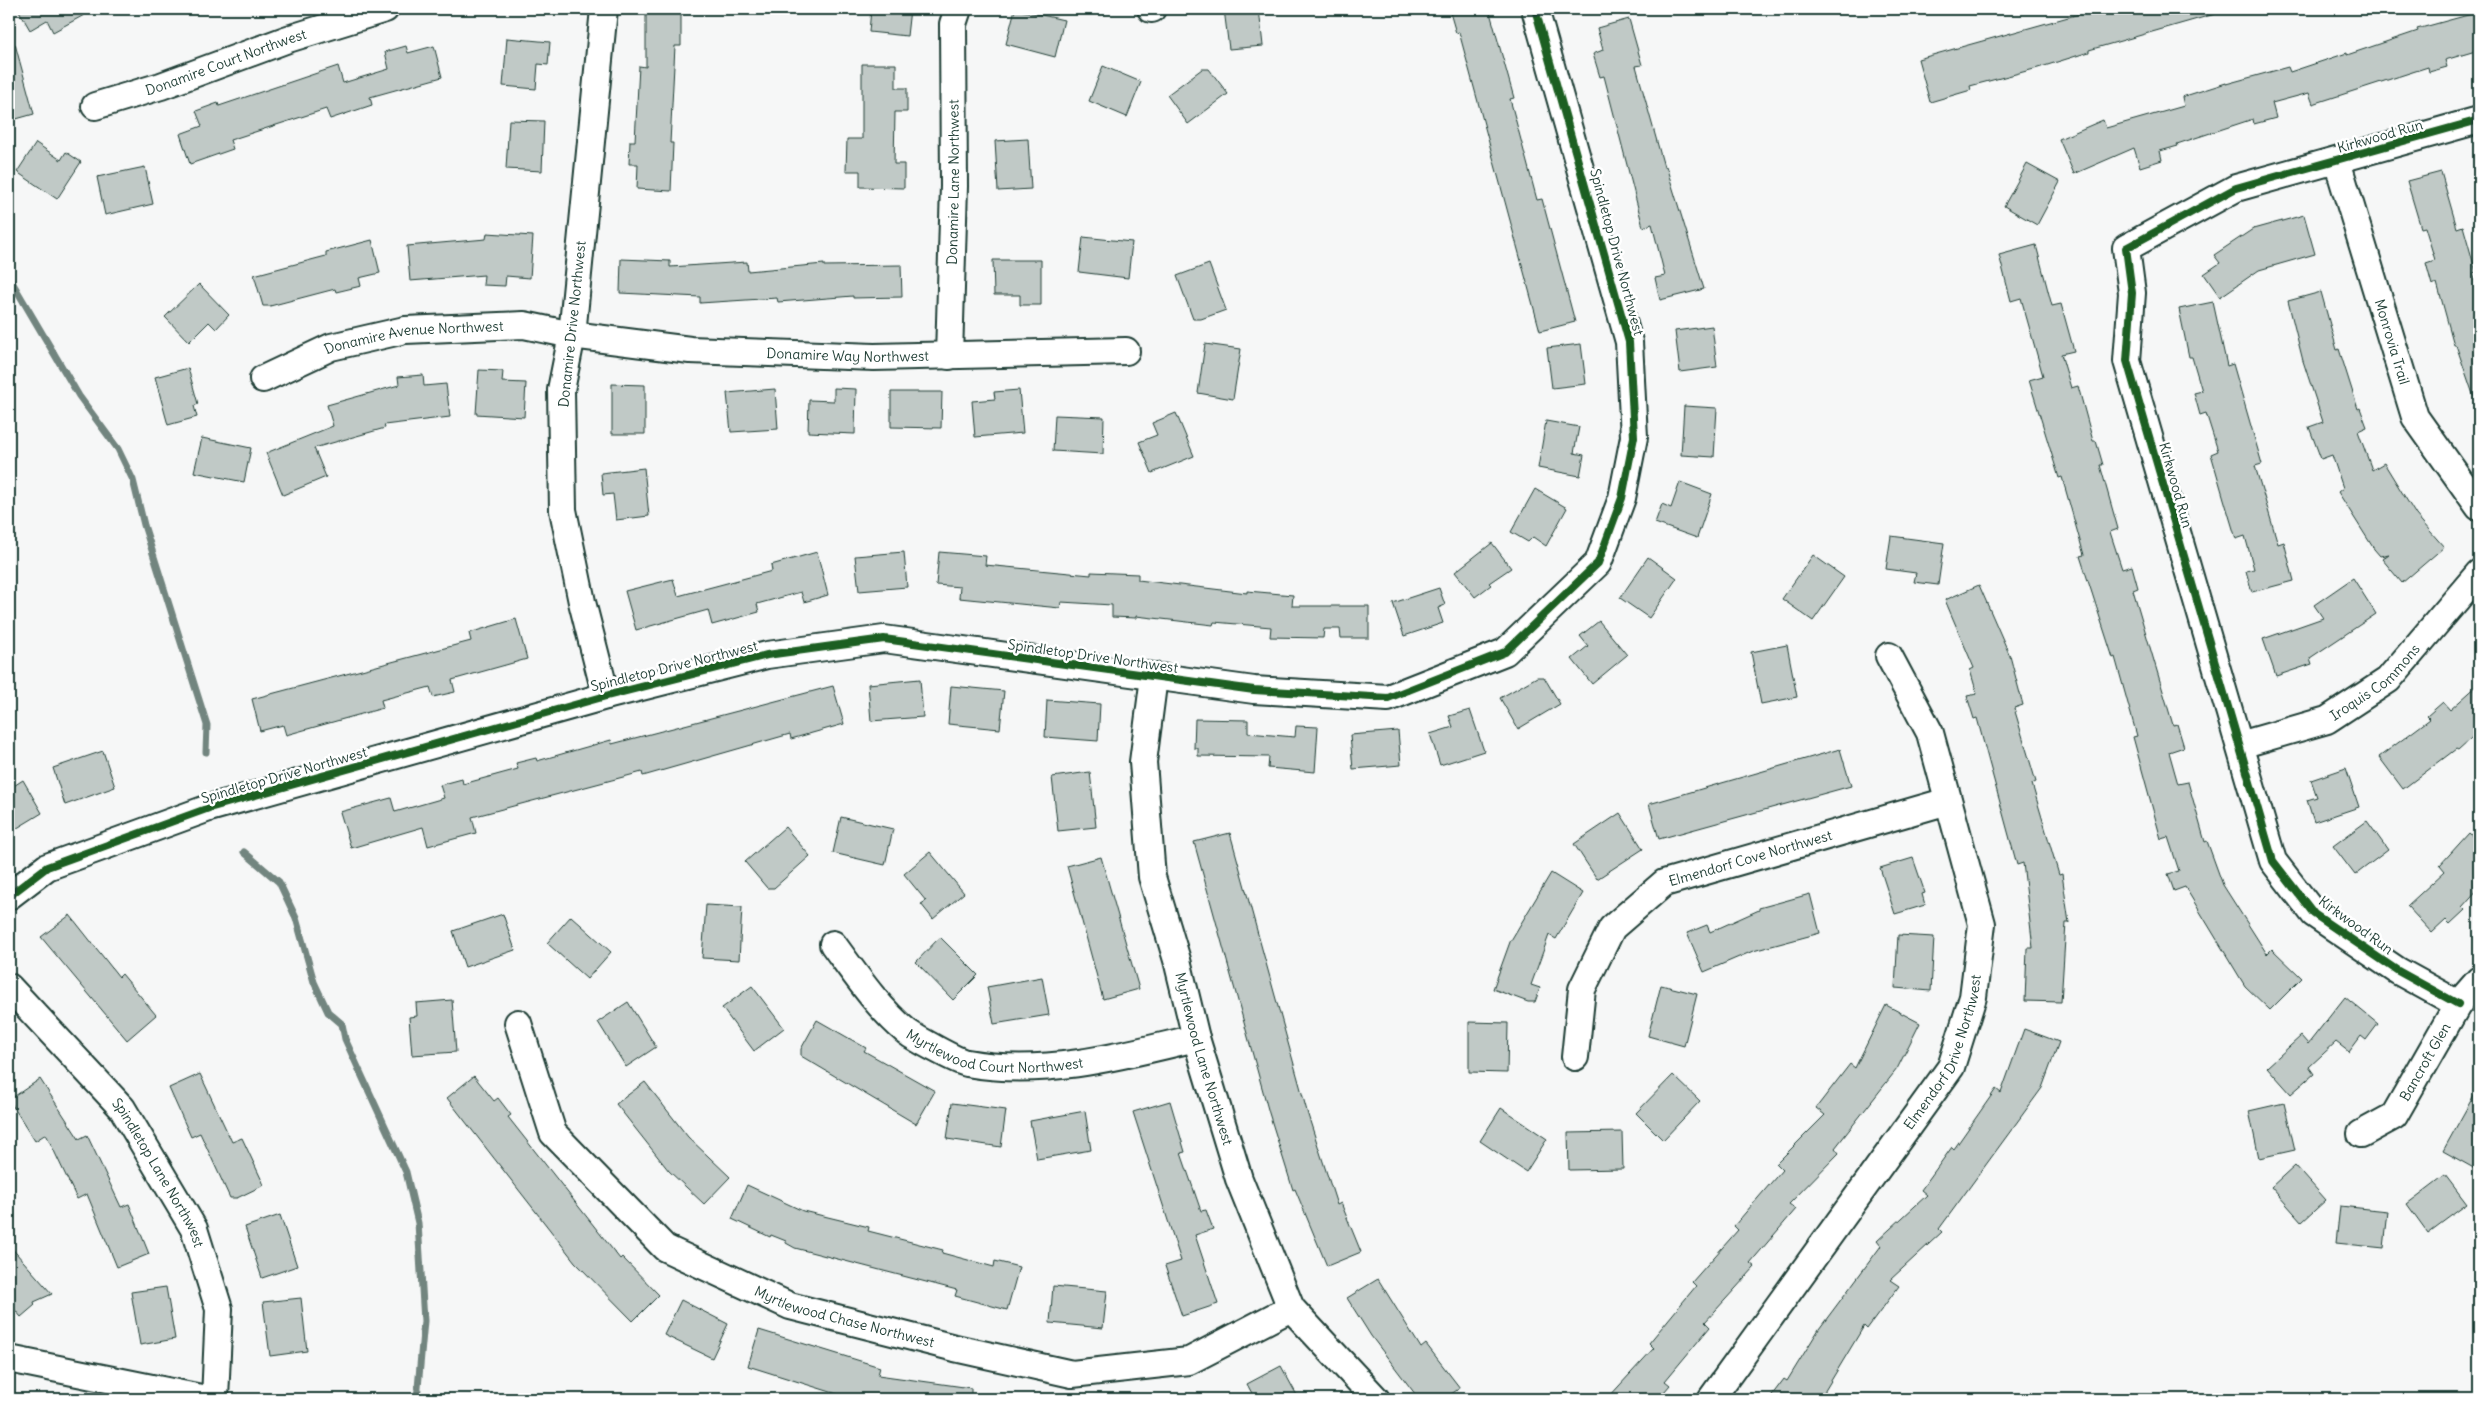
<svg xmlns="http://www.w3.org/2000/svg" width="2488" height="1408" font-family="Delius,sans-serif">
	<style>
		.lines { fill: none; stroke-linecap: round; stroke-linejoin: round }
		.stream { stroke: #72857f; stroke-width: 7 }
		.building { fill: #c0c9c6; stroke: #1f3d34 }
		.street-casing { stroke: #1f3d34; stroke-width: 30 }
		.street { stroke: #fff; stroke-width: 26 }
		.cycleway-casing { stroke: #fff; stroke-width: 11 }
		.cycleway { stroke: #1b5e20; stroke-width: 8 }
		.labels { text-anchor: middle; dominant-baseline: central; stroke-width: 5; stroke-linejoin: round; paint-order: stroke }
		.street-label { font-size: 14px; fill: #1f3d34; stroke: #fff }
	</style>
	<rect width="100%" height="100%" fill="#f6f7f7"/>
	<filter id="ink" filterUnits="userSpaceOnUse"><feTurbulence type="fractalNoise" baseFrequency=".02" numOctaves="2"/><feDisplacementMap in="SourceGraphic" scale="10" xChannelSelector="R" yChannelSelector="G"/><feConvolveMatrix kernelMatrix="1 2 1 2 8 2 1 2 1" color-interpolation-filters="sRGB"/></filter>
	<g filter="url(#ink)">
		<g class="lines">
			<path class="stream" d="M 9,277 L 79,396 L 118,449 L 133,480 L 144,525 L 207,725 L 206,752
				M 244,852 L 279,882 L 296,918 L 314,982 L 328,1012 L 342,1024 L 345,1039 L 406,1172 L 418,1223 L 424,1321 L 417,1399"/>
		</g>
		<path class="building" d="M 18,9 L 95,9 L 53,32 L 47,20 L 30,30 Z
			M 646,9 L 681,9 L 681,46 L 675,46 L 670,143 L 673,143 L 671,191 L 637,189 L 638,164 L 629,164 L 630,141 L 635,141 L 639,66 L 646,67 Z
			M 871,9 L 910,9 L 907,36 L 869,32 Z
			M 1015,9 L 1064,20 L 1055,57 L 1006,44 Z
			M 1224,9 L 1259,9 L 1263,46 L 1229,49 Z
			M 1449,9 L 1489,9 L 1514,98 L 1510,99 L 1537,200 L 1542,199 L 1575,322 L 1540,331 L 1459,32 L 1456,33 Z
			M 2097,9 L 2214,9 L 2215,14 L 2089,50 L 2089,52 L 2038,68 L 1970,86 L 1971,90 L 1930,102 L 1918,59 Z
			M 2479,12 L 2479,50 L 2445,60 L 2447,67 L 2429,72 L 2428,67 L 2313,104 L 2309,93 L 2272,103 L 2276,118 L 2254,124 L 2253,119 L 2177,144 L 2178,146 L 2160,151 L 2162,160 L 2140,167 L 2134,148 L 2074,174 L 2059,139 L 2103,120 L 2106,128 L 2184,106 L 2182,97 L 2226,83 L 2226,84 L 2288,67 L 2290,72 L 2347,53 L 2347,55 L 2418,31 L 2417,29 Z
			M 1629,19 L 1642,65 L 1636,66 L 1664,167 L 1666,166 L 1704,289 L 1660,300 L 1655,278 L 1665,276 L 1652,224 L 1643,227 L 1604,76 L 1600,77 L 1593,54 L 1603,50 L 1597,28 Z
			M 507,38 L 550,42 L 548,65 L 538,64 L 536,89 L 503,86 Z
			M 9,44 L 15,44 L 34,114 L 9,121 Z
			M 406,46 L 408,53 L 434,46 L 442,77 L 370,97 L 372,105 L 330,119 L 326,109 L 230,140 L 233,149 L 190,164 L 180,134 L 202,126 L 196,111 L 218,103 L 219,106 L 338,66 L 343,83 L 389,69 L 385,52 Z
			M 862,64 L 896,64 L 896,88 L 907,88 L 907,112 L 895,112 L 894,164 L 904,164 L 904,188 L 860,187 L 860,171 L 846,171 L 847,139 L 862,139 Z
			M 1103,66 L 1141,82 L 1127,117 L 1089,101 Z
			M 1202,69 L 1209,69 L 1228,94 L 1188,124 L 1167,95 Z
			M 509,120 L 544,121 L 542,171 L 506,169 Z
			M 1028,139 L 1031,189 L 998,191 L 995,141 Z
			M 36,143 L 61,160 L 66,152 L 81,162 L 57,199 L 17,172 Z
			M 2027,164 L 2060,182 L 2037,225 L 2004,206 Z
			M 145,167 L 153,204 L 105,215 L 97,177 Z
			M 2441,172 L 2457,228 L 2463,226 L 2476,272 L 2473,273 L 2479,293 L 2479,403 L 2476,403 L 2456,345 L 2454,345 L 2437,283 L 2432,285 L 2426,263 L 2435,260 L 2425,227 L 2421,228 L 2407,181 Z
			M 2304,215 L 2315,254 L 2259,270 L 2220,297 L 2204,274 L 2220,263 L 2214,255 L 2253,229 Z
			M 487,233 L 533,236 L 530,278 L 506,276 L 505,286 L 483,285 L 484,275 L 410,281 L 407,246 L 486,239 Z
			M 1083,237 L 1132,242 L 1128,278 L 1079,272 Z
			M 372,240 L 380,273 L 359,278 L 361,286 L 336,292 L 335,289 L 270,306 L 263,306 L 254,275 L 326,256 L 326,252 Z
			M 2036,245 L 2052,306 L 2061,304 L 2074,351 L 2061,354 L 2071,388 L 2078,386 L 2093,441 L 2096,441 L 2103,465 L 2100,465 L 2118,529 L 2110,532 L 2122,569 L 2132,566 L 2138,588 L 2133,590 L 2173,725 L 2177,724 L 2184,747 L 2169,752 L 2178,784 L 2188,782 L 2205,842 L 2207,841 L 2223,885 L 2267,954 L 2272,949 L 2302,978 L 2270,1010 L 2245,986 L 2185,887 L 2174,891 L 2168,874 L 2179,871 L 2168,837 L 2161,839 L 2133,737 L 2137,736 L 2115,657 L 2113,658 L 2080,556 L 2084,555 L 2062,477 L 2059,478 L 2029,380 L 2043,376 L 2021,298 L 2011,301 L 1999,255 Z
			M 621,259 L 670,261 L 670,267 L 747,262 L 748,271 L 824,264 L 824,266 L 901,265 L 902,297 L 853,298 L 853,296 L 778,302 L 777,298 L 700,303 L 700,297 L 620,293 Z
			M 993,260 L 1041,260 L 1041,305 L 1020,305 L 1020,295 L 994,295 Z
			M 1209,264 L 1226,310 L 1201,319 L 1193,319 L 1177,276 Z
			M 199,284 L 229,315 L 216,329 L 209,322 L 189,342 L 165,317 Z
			M 2321,292 L 2337,350 L 2339,349 L 2358,409 L 2360,408 L 2367,427 L 2358,431 L 2372,470 L 2384,463 L 2416,515 L 2444,547 L 2402,583 L 2382,559 L 2389,554 L 2380,556 L 2374,549 L 2338,492 L 2343,488 L 2332,455 L 2321,459 L 2309,427 L 2323,422 L 2303,361 L 2288,301 Z
			M 2213,302 L 2227,366 L 2233,364 L 2262,464 L 2255,466 L 2278,544 L 2284,542 L 2294,581 L 2252,592 L 2246,571 L 2254,569 L 2245,536 L 2236,539 L 2224,499 L 2211,454 L 2218,451 L 2206,413 L 2200,415 L 2194,393 L 2202,391 L 2192,357 L 2189,357 L 2179,309 Z
			M 1712,326 L 1717,367 L 1680,372 L 1675,331 Z
			M 1205,344 L 1241,349 L 1233,399 L 1198,393 Z
			M 1581,344 L 1586,384 L 1552,388 L 1547,348 Z
			M 188,368 L 198,404 L 194,406 L 197,417 L 168,425 L 155,377 Z
			M 479,370 L 503,371 L 502,382 L 526,383 L 524,417 L 476,414 Z
			M 423,375 L 424,386 L 446,384 L 450,417 L 384,425 L 385,428 L 314,448 L 326,477 L 283,495 L 266,453 L 333,426 L 327,405 L 399,385 L 398,377 Z
			M 612,384 L 645,385 L 645,434 L 612,434 Z
			M 834,388 L 856,389 L 855,434 L 808,432 L 809,400 L 834,401 Z
			M 775,389 L 778,429 L 731,432 L 727,393 Z
			M 1019,390 L 1023,433 L 975,437 L 972,401 L 995,399 L 994,392 Z
			M 891,392 L 942,392 L 941,428 L 891,427 Z
			M 1684,406 L 1717,408 L 1714,457 L 1681,455 Z
			M 1176,413 L 1194,456 L 1152,473 L 1139,442 L 1157,435 L 1152,423 Z
			M 1055,415 L 1104,417 L 1103,454 L 1053,451 Z
			M 1546,421 L 1579,427 L 1574,453 L 1584,455 L 1580,476 L 1538,468 Z
			M 202,438 L 251,448 L 244,482 L 194,472 Z
			M 644,468 L 649,516 L 616,520 L 613,494 L 603,495 L 601,473 Z
			M 1680,482 L 1712,494 L 1697,538 L 1655,523 L 1662,504 L 1671,508 Z
			M 1535,489 L 1567,508 L 1546,546 L 1533,537 L 1528,542 L 1511,532 Z
			M 1891,536 L 1944,543 L 1938,585 L 1914,582 L 1916,573 L 1886,569 Z
			M 1492,543 L 1511,568 L 1489,583 L 1491,585 L 1475,597 L 1455,572 Z
			M 817,552 L 828,595 L 804,602 L 801,592 L 757,604 L 759,612 L 712,625 L 708,610 L 636,630 L 625,591 L 673,579 L 678,596 L 772,571 L 771,565 Z
			M 904,552 L 907,587 L 859,591 L 855,556 Z
			M 939,552 L 986,556 L 985,565 L 1091,575 L 1091,572 L 1138,574 L 1138,580 L 1247,593 L 1247,591 L 1293,595 L 1292,606 L 1369,606 L 1369,638 L 1341,638 L 1340,629 L 1324,629 L 1323,638 L 1270,637 L 1271,627 L 1214,622 L 1213,625 L 1136,616 L 1136,618 L 1112,617 L 1112,605 L 1061,602 L 1060,608 L 959,598 L 960,587 L 936,585 Z
			M 1813,555 L 1844,577 L 1813,621 L 1782,599 Z
			M 1648,557 L 1677,578 L 1649,618 L 1620,598 Z
			M 2353,578 L 2376,614 L 2310,658 L 2312,664 L 2276,676 L 2263,639 L 2323,618 L 2314,605 Z
			M 1979,585 L 2010,656 L 2023,705 L 2014,708 L 2036,782 L 2032,784 L 2059,875 L 2062,874 L 2069,923 L 2066,923 L 2061,1002 L 2025,1001 L 2027,948 L 2033,948 L 2023,863 L 2017,865 L 1977,718 L 1974,719 L 1967,696 L 1977,694 L 1970,670 L 1974,668 L 1945,600 Z
			M 1439,588 L 1445,605 L 1438,608 L 1443,623 L 1404,636 L 1393,603 Z
			M 516,619 L 527,659 L 452,680 L 455,692 L 433,697 L 430,687 L 381,700 L 383,708 L 286,735 L 283,725 L 260,731 L 252,699 L 471,641 L 469,633 Z
			M 1599,621 L 1627,655 L 1592,684 L 1572,659 L 1588,646 L 1580,636 Z
			M 1787,645 L 1797,697 L 1761,704 L 1751,652 Z
			M 1537,677 L 1544,677 L 1560,704 L 1518,729 L 1500,698 Z
			M 920,679 L 923,717 L 871,721 L 868,684 Z
			M 2479,684 L 2479,731 L 2458,750 L 2456,749 L 2403,789 L 2379,757 L 2430,719 L 2427,716 L 2443,702 L 2450,710 Z
			M 833,686 L 844,724 L 791,739 L 790,734 L 643,776 L 642,772 L 472,817 L 476,833 L 428,846 L 423,827 L 351,848 L 340,812 L 391,798 L 395,812 L 444,798 L 440,785 L 462,779 L 463,784 L 518,769 L 516,763 L 536,758 L 537,761 L 611,740 L 612,744 Z
			M 951,686 L 1004,691 L 1000,729 L 948,724 Z
			M 1047,700 L 1100,704 L 1098,741 L 1045,737 Z
			M 1470,710 L 1484,751 L 1440,765 L 1430,734 L 1453,727 L 1449,716 Z
			M 1195,719 L 1248,720 L 1248,733 L 1295,737 L 1296,726 L 1318,727 L 1315,772 L 1268,768 L 1269,757 L 1198,756 L 1198,748 L 1194,748 Z
			M 1398,731 L 1401,765 L 1353,769 L 1350,735 Z
			M 1840,749 L 1851,786 L 1659,839 L 1649,804 Z
			M 103,751 L 115,787 L 65,805 L 53,768 Z
			M 2346,768 L 2359,807 L 2314,822 L 2307,800 L 2317,797 L 2311,780 Z
			M 1090,772 L 1096,827 L 1058,831 L 1052,777 Z
			M 23,780 L 42,813 L 9,833 L 9,789 Z
			M 1620,813 L 1643,849 L 1597,879 L 1574,844 Z
			M 841,817 L 893,829 L 885,865 L 833,853 Z
			M 2367,821 L 2388,850 L 2355,875 L 2333,846 Z
			M 785,827 L 810,856 L 774,888 L 767,888 L 745,862 Z
			M 1230,833 L 1308,1115 L 1337,1205 L 1341,1203 L 1361,1252 L 1327,1266 L 1295,1189 L 1293,1190 L 1269,1113 L 1194,842 Z
			M 2469,833 L 2479,842 L 2479,888 L 2462,907 L 2465,910 L 2450,924 L 2446,920 L 2432,933 L 2407,906 L 2445,871 L 2440,865 Z
			M 930,852 L 964,893 L 933,919 L 921,904 L 926,901 L 904,874 Z
			M 1101,857 L 1139,989 L 1103,999 L 1067,866 Z
			M 1913,858 L 1925,893 L 1922,894 L 1925,905 L 1895,914 L 1880,868 Z
			M 1551,873 L 1583,893 L 1556,939 L 1549,935 L 1531,985 L 1540,988 L 1535,1002 L 1528,1002 L 1493,989 L 1510,942 Z
			M 1810,894 L 1820,933 L 1753,951 L 1704,972 L 1687,933 L 1707,925 L 1710,932 L 1759,910 L 1759,908 Z
			M 706,905 L 742,907 L 739,960 L 702,958 Z
			M 503,914 L 515,950 L 465,967 L 453,931 Z
			M 70,915 L 119,977 L 122,974 L 156,1015 L 127,1040 L 41,937 Z
			M 571,916 L 611,952 L 587,979 L 547,943 Z
			M 1898,935 L 1934,937 L 1931,991 L 1895,988 Z
			M 940,937 L 978,975 L 953,1000 L 916,962 Z
			M 1042,977 L 1049,1015 L 994,1024 L 987,987 Z
			M 1661,985 L 1697,994 L 1684,1046 L 1648,1036 Z
			M 752,986 L 784,1028 L 754,1051 L 722,1008 Z
			M 2345,997 L 2378,1024 L 2366,1040 L 2361,1036 L 2349,1052 L 2336,1042 L 2309,1067 L 2314,1074 L 2291,1094 L 2267,1067 L 2301,1036 L 2308,1044 Z
			M 452,1000 L 456,1052 L 412,1055 L 409,1017 L 417,1016 L 416,1003 Z
			M 628,1002 L 656,1047 L 626,1067 L 598,1022 Z
			M 1886,1005 L 1920,1023 L 1897,1069 L 1835,1148 L 1839,1153 L 1789,1204 L 1796,1209 L 1750,1263 L 1755,1267 L 1705,1322 L 1710,1327 L 1665,1381 L 1670,1385 L 1658,1399 L 1607,1399 L 1654,1348 L 1649,1343 L 1696,1286 L 1692,1282 L 1738,1230 L 1734,1226 L 1782,1170 L 1776,1164 L 1825,1115 L 1816,1108 L 1850,1064 L 1855,1068 Z
			M 817,1020 L 866,1048 L 864,1051 L 935,1091 L 916,1124 L 801,1056 L 801,1049 Z
			M 1469,1022 L 1508,1023 L 1507,1073 L 1469,1072 Z
			M 2024,1029 L 2059,1042 L 2042,1088 L 1939,1229 L 1942,1232 L 1890,1280 L 1899,1286 L 1867,1329 L 1864,1326 L 1820,1399 L 1769,1399 L 1784,1379 L 1787,1381 L 1819,1329 L 1881,1246 L 1877,1241 L 1927,1195 L 1921,1190 L 1952,1147 L 1954,1149 L 1996,1089 L 2001,1093 Z
			M 200,1074 L 232,1142 L 242,1138 L 264,1185 L 237,1198 L 230,1198 L 200,1133 L 191,1137 L 169,1088 Z
			M 1673,1075 L 1700,1101 L 1663,1140 L 1636,1113 Z
			M 474,1076 L 494,1101 L 498,1098 L 511,1115 L 508,1117 L 620,1259 L 622,1257 L 659,1295 L 633,1321 L 575,1262 L 447,1098 Z
			M 40,1079 L 79,1139 L 87,1135 L 121,1207 L 129,1204 L 149,1254 L 117,1267 L 87,1194 L 77,1199 L 46,1134 L 35,1141 L 9,1100 Z
			M 645,1082 L 688,1137 L 730,1177 L 704,1204 L 669,1171 L 616,1104 Z
			M 2479,1086 L 2479,1171 L 2443,1151 Z
			M 1170,1101 L 1185,1152 L 1181,1153 L 1201,1211 L 1206,1210 L 1213,1229 L 1195,1235 L 1218,1304 L 1182,1316 L 1165,1266 L 1181,1261 L 1133,1112 Z
			M 952,1103 L 1006,1110 L 1001,1147 L 947,1139 Z
			M 2284,1103 L 2295,1150 L 2259,1158 L 2249,1111 Z
			M 1501,1108 L 1547,1139 L 1526,1172 L 1480,1141 Z
			M 1085,1111 L 1091,1150 L 1037,1159 L 1030,1121 Z
			M 1622,1132 L 1623,1169 L 1569,1170 L 1568,1133 Z
			M 2295,1165 L 2326,1200 L 2302,1222 L 2271,1187 Z
			M 2445,1175 L 2467,1204 L 2428,1233 L 2407,1204 Z
			M 747,1185 L 803,1211 L 869,1227 L 868,1231 L 943,1250 L 942,1253 L 994,1267 L 995,1261 L 1019,1267 L 1007,1310 L 955,1296 L 957,1290 L 795,1248 L 786,1243 L 786,1241 L 771,1235 L 770,1237 L 732,1219 Z
			M 2340,1206 L 2388,1211 L 2384,1248 L 2336,1243 Z
			M 280,1215 L 297,1266 L 262,1278 L 245,1227 Z
			M 9,1245 L 52,1294 L 34,1302 L 35,1305 L 21,1317 L 9,1303 Z
			M 1378,1279 L 1421,1348 L 1426,1344 L 1460,1388 L 1444,1399 L 1419,1399 L 1371,1336 L 1347,1298 Z
			M 1053,1286 L 1107,1291 L 1103,1328 L 1050,1323 Z
			M 166,1287 L 175,1339 L 140,1345 L 131,1292 Z
			M 301,1298 L 307,1351 L 270,1356 L 263,1302 Z
			M 681,1300 L 728,1324 L 712,1358 L 664,1335 Z
			M 759,1330 L 880,1367 L 878,1375 L 971,1388 L 971,1399 L 853,1399 L 748,1366 Z
			M 1281,1366 L 1299,1399 L 1255,1399 L 1247,1384 Z"/>
		<g class="lines">
			<defs>
				<g id="street">
					<path d="M 604,9 L 572,335 L 561,390 L 563,510 L 582,602 L 606,696"/>
					<path d="M 1151,9 L 1152,9"/>
					<path id="s1" d="M 95,106 L 161,86 L 288,39 L 385,9"/>
					<path id="s2" d="M 2337,161 L 2415,417 L 2479,507"/>
					<path id="s3" d="M 949,356 L 954,186 L 953,24 L 958,9"/>
					<path id="s4" d="M 263,379 L 331,347 L 405,330 L 524,325 L 572,335 L 690,350 L 874,357 L 1126,351"/>
					<path id="s5" d="M 1154,677 L 1143,762 L 1152,877 L 1177,960 L 1196,1038 L 1239,1179 L 1291,1308 L 1376,1399"/>
					<path id="s6" d="M 2240,745 L 2327,720 L 2388,680 L 2479,573"/>
					<path d="M 9,896 L 47,867 L 209,808 L 606,696 L 767,655 L 884,639 L 1254,690 L 1388,698 L 1505,652 L 1598,563 L 1622,498 L 1634,437 L 1629,342 L 1535,9"/>
					<path id="s7" d="M 833,944 C 855,974 878,1008 907,1032 C 915,1038 958,1062 967,1063 C 1044,1077 1122,1056 1196,1038"/>
					<path id="s8" d="M 9,987 L 122,1108 L 194,1229 L 219,1309 L 215,1399"/>
					<path d="M 2458,1004 L 2398,971 L 2314,914 L 2273,861 L 2127,361 L 2132,293 L 2126,248 L 2236,188 L 2479,120"/>
					<path id="s9" d="M 518,1023 L 553,1133 L 665,1248 L 790,1306 L 955,1348 L 1072,1374 L 1189,1361 L 1291,1308"/>
					<path id="s10" d="M 1575,1057 L 1582,989 L 1612,928 L 1664,883 L 1948,801"/>
					<path id="s11" d="M 2361,1134 L 2394,1116 L 2458,1004 L 2479,980"/>
					<path d="M 9,1359 L 206,1399"/>
					<path id="s12" d="M 1711,1399 L 1951,1067 L 1973,997 L 1982,924 L 1930,733 L 1889,656"/>
				</g>
			</defs>
			<use href="#street" class="street-casing"/>
			<use href="#street" class="street"/>
			<defs>
				<path id="cycleway" d="M 9,896 L 47,867 L 209,808 L 606,696 L 767,655 L 884,639 L 1254,690 L 1388,698 L 1505,652 L 1598,563 L 1622,498 L 1634,437 L 1629,342 L 1535,9
					M 2458,1004 L 2398,971 L 2314,914 L 2273,861 L 2127,361 L 2132,293 L 2126,248 L 2236,188 L 2479,120"/>
			</defs>
			<use href="#cycleway" class="cycleway-casing"/>
			<use href="#cycleway" class="cycleway"/>
		</g>
	</g>
	<g class="labels">
		<g class="street-label">
			<text stroke="none"><textPath href="#s1" startOffset="138">Donamire Court Northwest</textPath></text>
			<text transform="translate(2380 136) rotate(-16)">Kirkwood Run</text>
			<text stroke="none"><textPath href="#s3" startOffset="174">Donamire Lane Northwest</textPath></text>
			<text transform="translate(1617 252) rotate(75)">Spindletop Drive Northwest</text>
			<text transform="translate(572 324) rotate(-84)">Donamire Drive Northwest</text>
			<text stroke="none"><textPath href="#s4" startOffset="159">Donamire Avenue Northwest</textPath></text>
			<text stroke="none"><textPath href="#s2" startOffset="189">Monrovia Trail</textPath></text>
			<text stroke="none"><textPath href="#s4" startOffset="596">Donamire Way Northwest</textPath></text>
			<text transform="translate(2176 485) rotate(74)">Kirkwood Run</text>
			<text transform="translate(1093 656) rotate(8)">Spindletop Drive Northwest</text>
			<text transform="translate(674 666) rotate(-14)">Spindletop Drive Northwest</text>
			<text stroke="none"><textPath href="#s6" startOffset="152">Iroquis Commons</textPath></text>
			<text transform="translate(284 775) rotate(-16)">Spindletop Drive Northwest</text>
			<text stroke="none"><textPath href="#s10" startOffset="295">Elmendorf Cove Northwest</textPath></text>
			<text transform="translate(2356 925) rotate(36)">Kirkwood Run</text>
			<text stroke="none"><textPath href="#s7" startOffset="208">Myrtlewood Court Northwest</textPath></text>
			<text stroke="none"><textPath href="#s12" startOffset="420">Elmendorf Drive Northwest</textPath></text>
			<text stroke="none"><textPath href="#s5" startOffset="390">Myrtlewood Lane Northwest</textPath></text>
			<text stroke="none"><textPath href="#s11" startOffset="100">Bancroft Glen</textPath></text>
			<text stroke="none"><textPath href="#s8" startOffset="240">Spindletop Lane Northwest</textPath></text>
			<text stroke="none"><textPath href="#s9" startOffset="469">Myrtlewood Chase Northwest</textPath></text>
		</g>
	</g>
	<rect width="2488" height="1408" fill="none" stroke="#fff" stroke-width="30"/>
	<rect x="15" y="15" width="2458" height="1378" fill="none" stroke="#1f3d34" stroke-width="2" filter="url(#ink)"/>
</svg>
